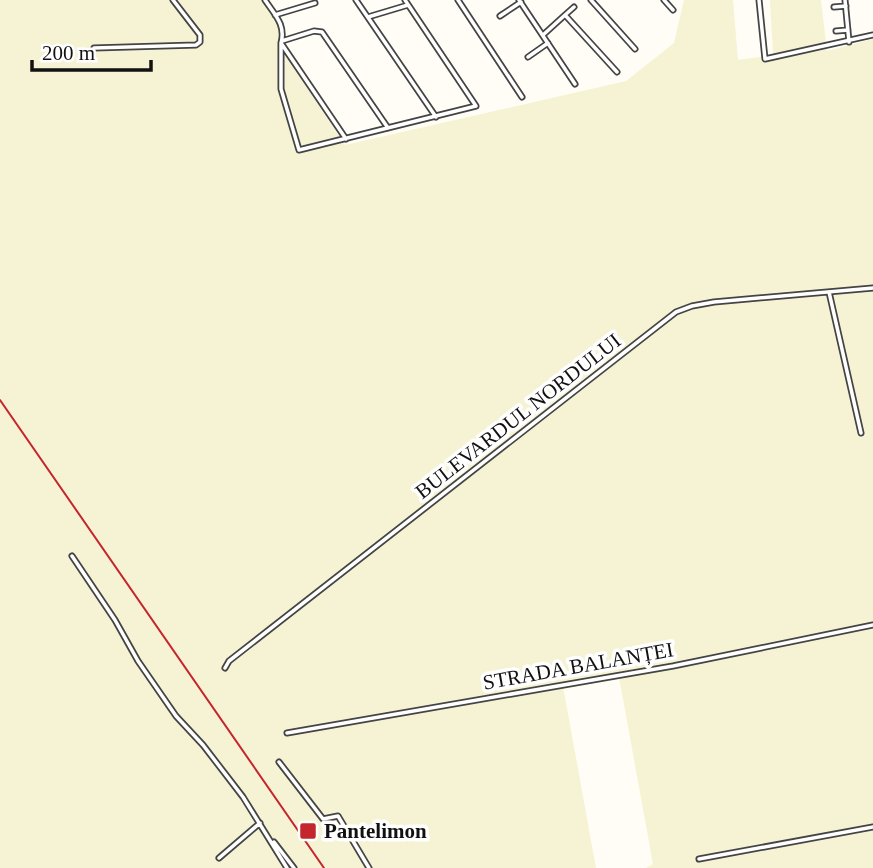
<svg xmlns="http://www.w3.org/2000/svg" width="873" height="868" font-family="'Times New Roman',serif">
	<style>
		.farmland { fill: #f6f3d4 }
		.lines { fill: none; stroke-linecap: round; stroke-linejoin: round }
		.minor-casing { stroke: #444; stroke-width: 7 }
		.minor { stroke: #fff; stroke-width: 3.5 }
		.rail { stroke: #c4262e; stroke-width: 2 }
		.poi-dot { fill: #c4262e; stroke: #fff; stroke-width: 2.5 }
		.labels { text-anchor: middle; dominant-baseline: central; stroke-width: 7; stroke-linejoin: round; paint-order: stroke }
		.street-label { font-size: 21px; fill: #111; stroke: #fff }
		.poi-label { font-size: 21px; font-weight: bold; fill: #111; stroke: #fff; text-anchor: start }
	</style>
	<rect width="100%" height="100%" fill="#fffdf5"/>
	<path class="farmland" d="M 0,0 L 262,0 L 279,25 L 278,44 L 345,145 L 626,81 L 674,43 L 684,0 L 733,0 L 738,60 L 773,55 L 770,0 L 821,0 L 827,51 L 873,39 L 873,868 L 646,868 L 653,864 L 619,677 L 563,686 L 596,868 L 0,868 Z"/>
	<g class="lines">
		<defs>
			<path id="minor" d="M 265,0 C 275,15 286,25 281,43 L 346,139
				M 356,0 L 436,117
				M 458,0 L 522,97
				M 519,0 L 575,84
				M 591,0 L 635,49
				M 664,0 L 673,10
				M 759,0 L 765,59 L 873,35
				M 845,0 L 849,42
				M 834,7 L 846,6
				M 275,15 L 315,3
				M 565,15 L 574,7
				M 500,16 L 521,2
				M 368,17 L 408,5
				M 836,31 L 848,30
				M 543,35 L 565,15 L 617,72
				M 282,41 L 314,31 L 322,32 L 388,128
				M 281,43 L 281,89 L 299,150 L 476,106 L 405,0
				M 94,48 L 196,45 L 200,42 L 200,35 L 173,0
				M 528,57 L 548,43
				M 829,292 L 861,433
				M 72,556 L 115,620 L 138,661 L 176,716 L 203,745 L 243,797 L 287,868
				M 225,668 L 229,661 L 676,312 L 692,306 L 714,302 L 873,288
				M 287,733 L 673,666 L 873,625
				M 279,762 L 323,819 L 338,816 L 369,868
				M 274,842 L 294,868
				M 219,858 L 260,823
				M 699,859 L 873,827"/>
		</defs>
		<use href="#minor" class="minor-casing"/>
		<use href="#minor" class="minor"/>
		<path class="rail" d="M 0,400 L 324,868"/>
	</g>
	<rect class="poi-dot" x="299" y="822" width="18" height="18" rx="3.5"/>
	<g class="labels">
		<g class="street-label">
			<text transform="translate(518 416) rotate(-38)">BULEVARDUL NORDULUI</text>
			<text transform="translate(578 666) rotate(-10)">STRADA BALANȚEI</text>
		</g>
		<g class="poi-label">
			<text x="324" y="831">Pantelimon</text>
		</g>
	</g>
	<path d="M32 60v10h119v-10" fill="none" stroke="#111111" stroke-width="3.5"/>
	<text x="42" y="60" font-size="21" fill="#111111" stroke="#ffffff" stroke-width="5" paint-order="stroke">200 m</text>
</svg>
